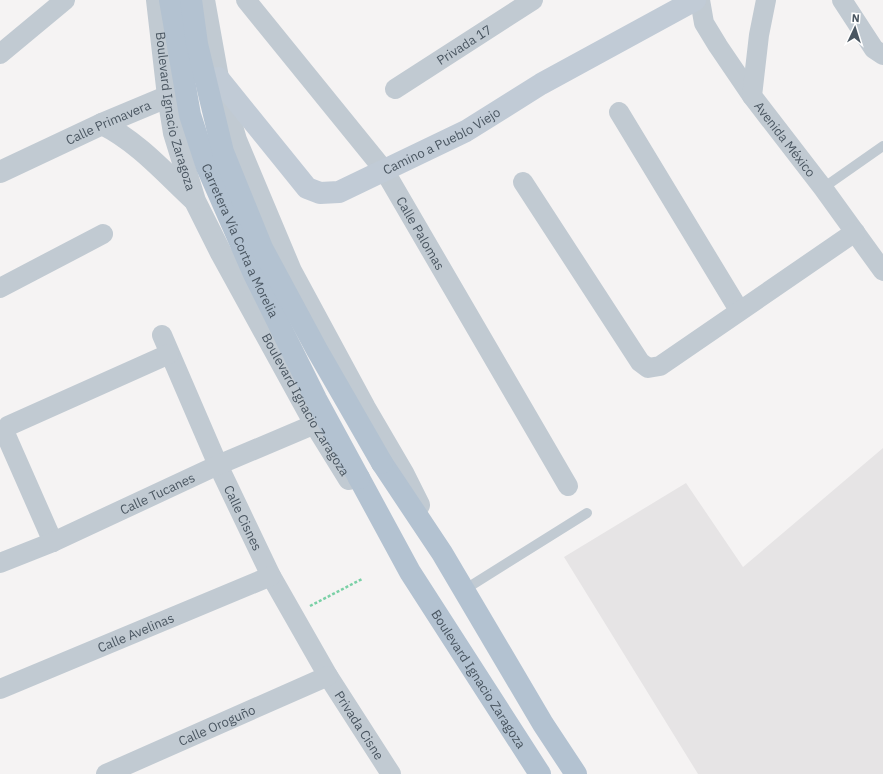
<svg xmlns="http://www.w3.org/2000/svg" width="883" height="774" font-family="'IBM Plex Sans',sans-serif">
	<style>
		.education { fill: #e6e4e5 }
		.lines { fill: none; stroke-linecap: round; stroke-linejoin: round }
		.path { stroke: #7ad0a6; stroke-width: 2.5; stroke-dasharray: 3 2; stroke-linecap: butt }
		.service { stroke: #c1cad2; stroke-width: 10 }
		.minor { stroke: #c1cad2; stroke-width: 20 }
		.tertiary { stroke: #c1cad2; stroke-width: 22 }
		.secondary { stroke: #c1cbd6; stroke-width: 22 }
		.primary { stroke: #b3c2d1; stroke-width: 22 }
		.primary-bridge { stroke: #b3c2d1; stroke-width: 22 }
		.labels { text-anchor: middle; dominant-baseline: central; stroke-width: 3; stroke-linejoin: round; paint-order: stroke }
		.street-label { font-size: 13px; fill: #4a5661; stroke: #fff }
	</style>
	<rect width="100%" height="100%" fill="#f5f3f3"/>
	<path class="education" d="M 883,448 L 883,774 L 698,774 L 564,557 L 686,483 L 743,567 Z"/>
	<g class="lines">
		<path class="path" d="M 310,606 L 362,579"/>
		<path class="service" d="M 823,188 L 883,146
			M 464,590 L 587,513"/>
		<g class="minor">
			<path id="s1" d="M 246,0 L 384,170 L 568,486"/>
			<path id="s2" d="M 700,0 L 704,23 L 718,46 L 752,96 L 823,188 L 883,271"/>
			<path d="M 842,0 L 874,49 L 883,55"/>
			<path d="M 0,54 L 65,0"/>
			<path id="s3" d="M 395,89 L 533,0"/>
			<path d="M 752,96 L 759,35 L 766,0"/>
			<path d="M 619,112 L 739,310"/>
			<path d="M 523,182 L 640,362 L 648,368 L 660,366 L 855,232"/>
			<path d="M 0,288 L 103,234"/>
			<path id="s4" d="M 162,335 L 218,465 L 271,576 L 328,676 L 391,774"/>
			<path d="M 53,542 L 5,433 L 8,426 L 169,354"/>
			<path id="s5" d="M 0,563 L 53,542 L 218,465 L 315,424"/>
			<path id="s6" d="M 0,689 L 271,576"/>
			<path id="s7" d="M 106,774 L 328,676"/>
		</g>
		<g class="tertiary">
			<path id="s8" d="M 157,0 L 168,96 L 174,133 L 195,201 L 221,253 L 315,424 L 349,479"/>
			<path d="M 204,0 L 218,78 L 236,140 L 291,271 L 365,408 L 403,473 L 419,505"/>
			<path d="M 102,124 C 138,142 164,172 193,199"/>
			<path id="s9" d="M 0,172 L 102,124 L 181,91"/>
		</g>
		<path class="secondary" id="s10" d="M 218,78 L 307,188 L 320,193 L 339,192 L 466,131 L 541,84 L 695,0"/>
		<g class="primary">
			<path d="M 382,463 L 442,553 L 543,724 L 576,774"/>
			<path id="s11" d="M 359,478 L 410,572 L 540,774"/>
		</g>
		<g class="primary-bridge">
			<path id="s12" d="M 170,0 L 190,115 L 207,167 L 254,274 L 316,399 L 359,478"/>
			<path d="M 191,0 L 197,44 L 223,152 L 262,248 L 317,350 L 382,463"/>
		</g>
	</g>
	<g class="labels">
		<g class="street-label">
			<text stroke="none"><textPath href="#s3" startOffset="82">Privada 17</textPath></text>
			<text stroke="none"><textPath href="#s8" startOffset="113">Boulevard Ignacio Zaragoza</textPath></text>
			<text stroke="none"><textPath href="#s9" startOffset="119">Calle Primavera</textPath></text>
			<text stroke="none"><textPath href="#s2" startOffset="165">Avenida México</textPath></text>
			<text stroke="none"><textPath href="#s10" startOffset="289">Camino a Pueblo Viejo</textPath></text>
			<text stroke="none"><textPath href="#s1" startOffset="292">Calle Palomas</textPath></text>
			<text stroke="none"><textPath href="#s12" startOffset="252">Carretera Vía Corta a Morelia</textPath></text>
			<text stroke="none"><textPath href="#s8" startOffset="437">Boulevard Ignacio Zaragoza</textPath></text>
			<text stroke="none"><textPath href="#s5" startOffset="172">Calle Tucanes</textPath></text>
			<text stroke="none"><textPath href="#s4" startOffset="200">Calle Cisnes</textPath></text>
			<text stroke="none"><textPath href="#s6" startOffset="147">Calle Avelinas</textPath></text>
			<text stroke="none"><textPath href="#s11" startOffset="234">Boulevard Ignacio Zaragoza</textPath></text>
			<text stroke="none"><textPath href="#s7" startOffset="121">Calle Oroguño</textPath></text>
			<text stroke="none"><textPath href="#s4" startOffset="438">Privada Cisne</textPath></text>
		</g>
	</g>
	<g transform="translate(855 28) rotate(4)" stroke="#ffffff" stroke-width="3" paint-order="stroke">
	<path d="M0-3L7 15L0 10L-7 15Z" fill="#4a5661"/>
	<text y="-6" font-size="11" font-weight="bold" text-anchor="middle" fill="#4a5661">N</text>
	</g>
</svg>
